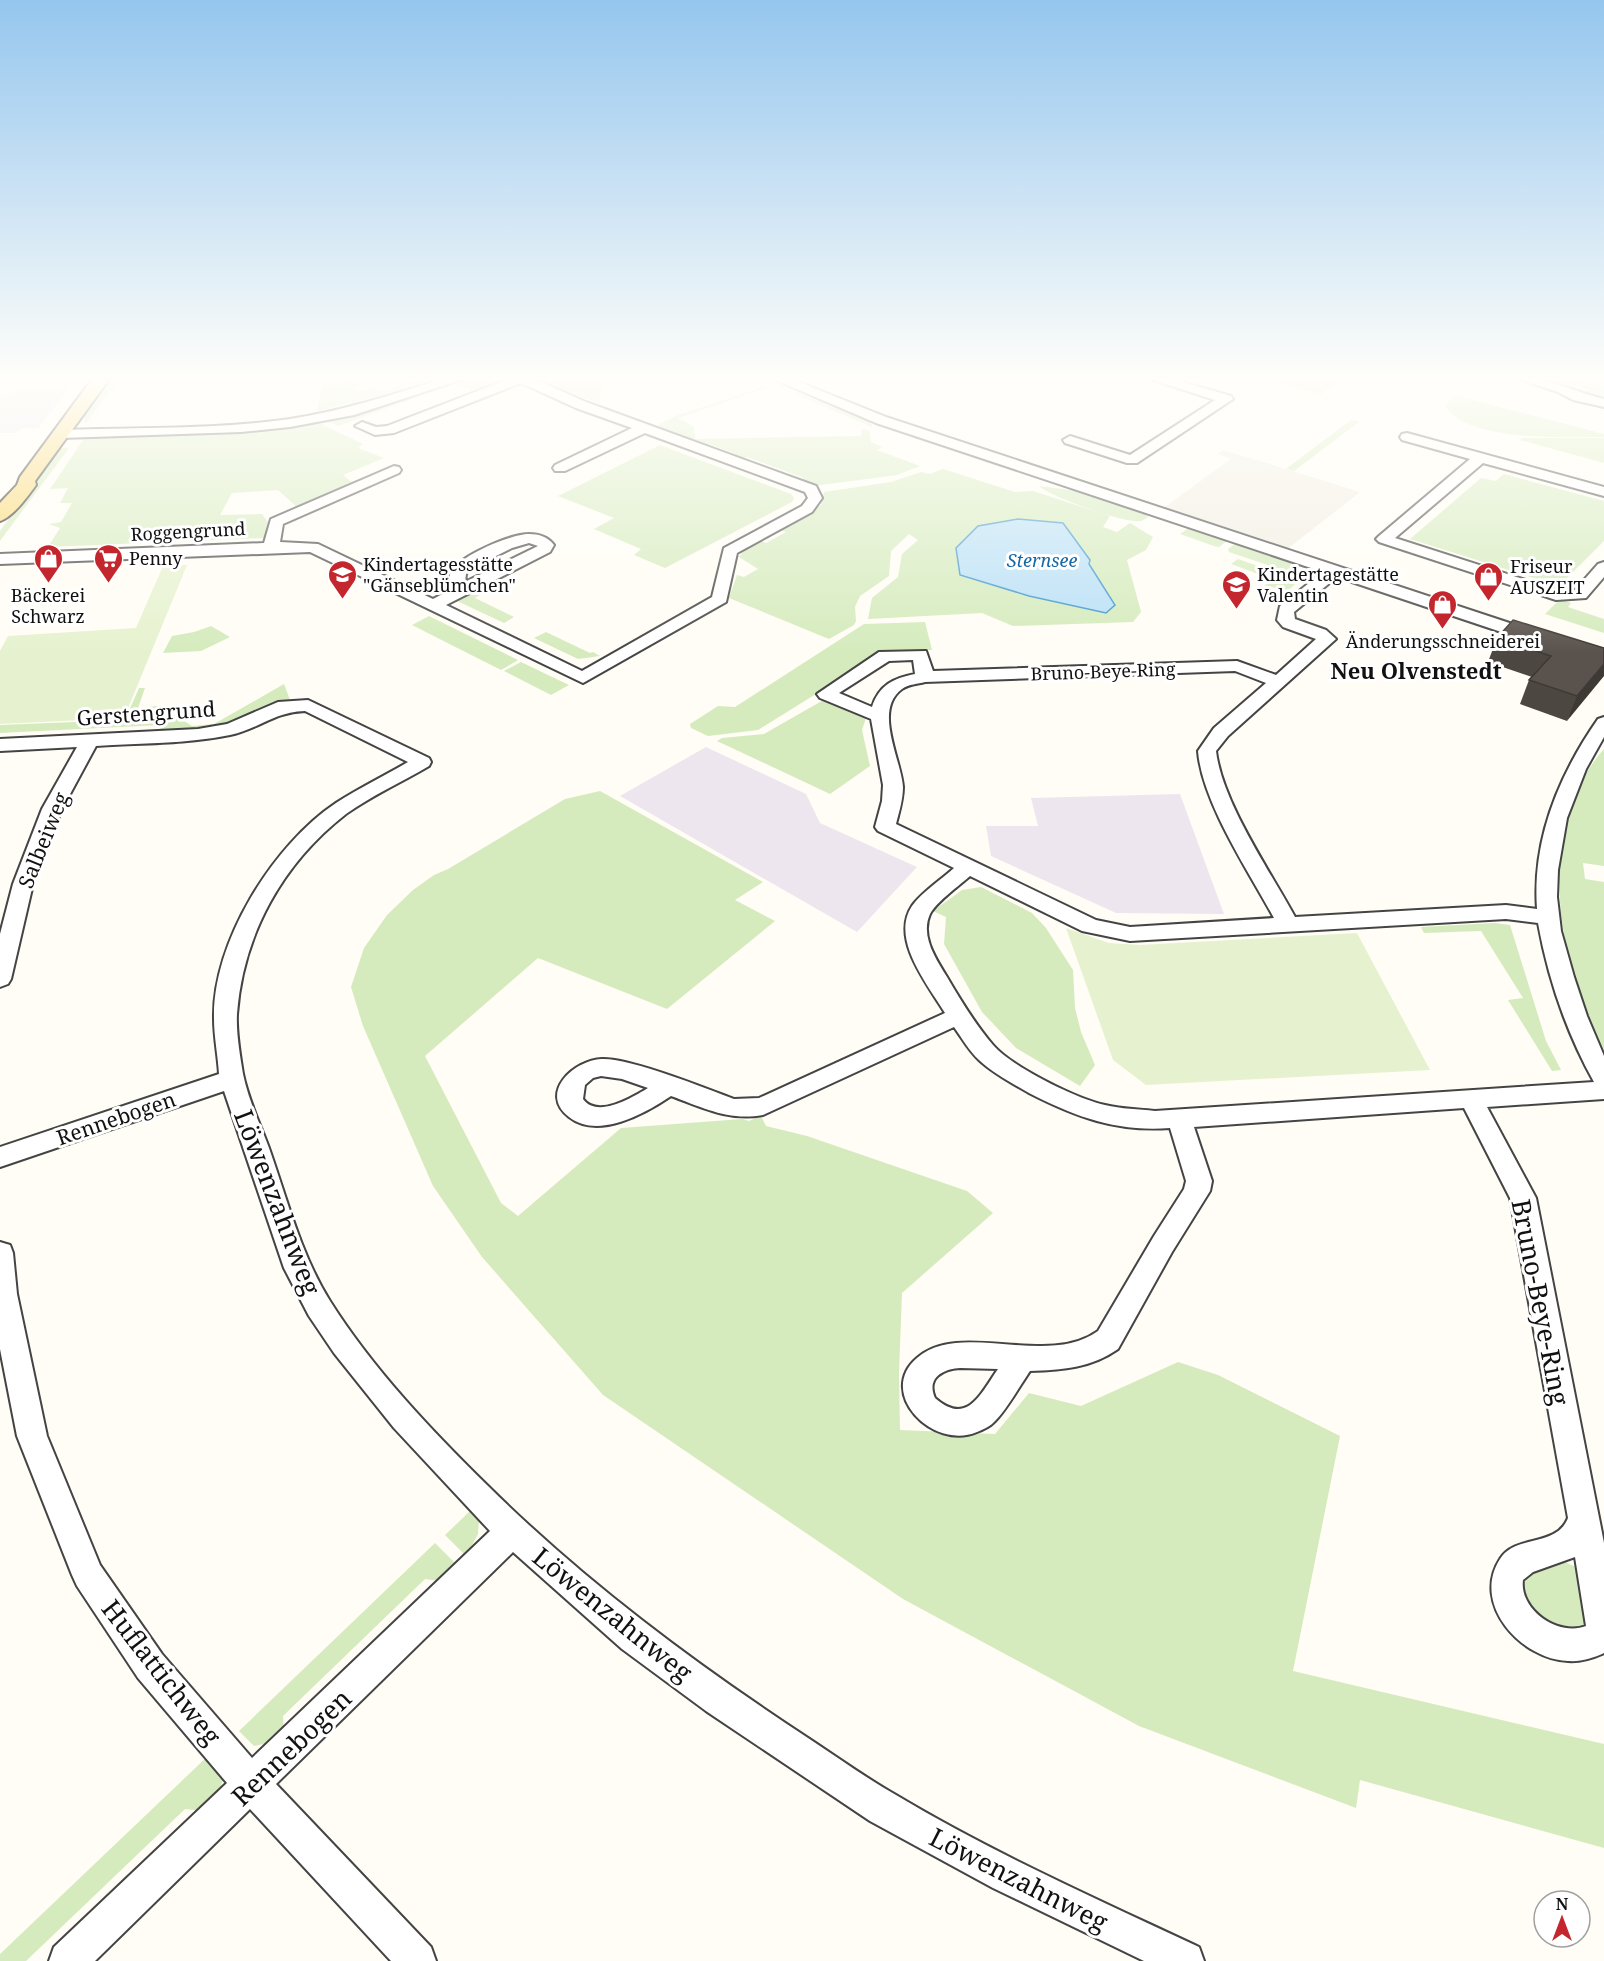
<svg xmlns="http://www.w3.org/2000/svg" width="1604" height="1961" font-family="'Noto Serif',serif">
	<style>
		.industrial { fill: #eee6ef }
		.green { fill: #d5ebbd }
		.pitch { fill: #e6f2cf }
		.plaza { fill: #f1ede2 }
		.water { fill: #b9e0f7; stroke: #3f96cf; stroke-width: 1.5 }
		.lines { fill: none; stroke-linecap: round; stroke-linejoin: round }
		.minor-casing { stroke: #444; stroke-width: 4 }
		.major-casing { stroke: #222; stroke-width: 4 }
		.minor { fill: #fff; fill-rule: evenodd }
		.major { fill: #f9d66b; fill-rule: evenodd }
		.wall { fill: #4d4742 }
		.shaded-wall { fill: #3f3936 }
		.building { fill: #5a524d; stroke: #3f3936; stroke-width: 1.5 }
		.labels { text-anchor: middle; dominant-baseline: central; stroke-width: 6; stroke-linejoin: round; paint-order: stroke }
		.far-street-label { font-size: 18px; fill: #111; stroke: #fff }
		.far-poi-label { font-size: 18px; fill: #111; stroke: #fff; text-anchor: start }
		.far-water-label { font-size: 18px; font-style: italic; fill: #1768a6; stroke: #fff }
		.street-label { font-size: 21px; fill: #111; stroke: #fff }
		.far-district-label { font-size: 22px; font-weight: bold; fill: #111; stroke: #fff }
		.near-street-label { font-size: 26px; fill: #111; stroke: #fff }
	</style>
	<rect width="100%" height="100%" fill="#fffdf5"/>
	<path class="industrial" d="M 71,387 L 38,428 L 22,428 L 15,433 L 0,433 L 0,397 L 8,396 L 16,388 Z
		M 706,747 L 806,794 L 820,823 L 917,867 L 857,932 L 620,796 Z
		M 1180,794 L 1224,914 L 1116,913 L 991,856 L 986,826 L 1038,826 L 1031,798 Z"/>
	<path class="green" d="M 111,378 L 120,378 L 87,422 L 84,423 L 85,414 Z
		M 350,378 L 371,378 L 357,383 L 362,386 L 354,388 L 361,392 L 375,388 L 382,391 L 424,378 L 436,378 L 379,396 L 317,411 L 322,386 Z
		M 469,378 L 495,378 L 505,383 L 479,391 L 454,384 L 338,426 L 324,420 L 365,411 Z
		M 528,378 L 603,378 L 599,403 L 566,391 L 561,392 Z
		M 1256,378 L 1344,378 L 1321,394 Z
		M 1543,378 L 1578,378 L 1604,386 L 1604,399 L 1584,395 L 1589,390 L 1564,384 L 1560,386 L 1555,385 L 1558,382 Z
		M 765,386 L 767,388 L 678,418 L 694,427 L 695,439 L 861,436 L 862,429 L 870,431 L 871,442 L 882,447 L 877,450 L 920,466 L 897,475 L 813,486 L 799,481 L 804,478 L 747,457 L 742,459 L 732,456 L 736,454 L 709,444 L 705,446 L 665,429 L 659,429 L 659,424 L 676,416 Z
		M 799,393 L 865,417 L 871,420 L 872,427 L 795,394 Z
		M 1457,396 L 1604,434 L 1604,437 C 1566,437 1469,442 1446,407 L 1447,403 Z
		M 1351,420 L 1359,422 L 1294,471 L 1286,469 Z
		M 319,423 L 363,444 L 358,448 L 384,458 L 343,475 L 354,484 L 298,508 L 278,490 L 232,493 L 220,515 L 262,514 L 270,525 L 264,538 L 48,547 L 60,528 L 49,524 L 61,522 L 72,503 L 60,503 L 68,488 L 50,489 L 85,437 L 248,430 L 247,433 Z
		M 1522,438 L 1604,438 L 1604,463 L 1520,440 Z
		M 660,445 L 791,494 L 794,498 L 792,502 L 665,568 L 634,555 L 641,549 L 594,529 L 614,518 L 558,496 Z
		M 58,448 L 69,448 L 0,541 L 0,531 Z
		M 943,469 L 1015,492 L 1033,491 L 1110,516 L 1103,527 L 1117,532 L 1130,523 L 1153,537 L 1146,550 L 1127,560 L 1141,612 L 1133,622 L 1013,626 L 982,613 L 868,619 L 872,598 L 898,577 L 902,554 L 918,540 L 909,534 L 891,551 L 889,576 L 860,596 L 855,607 L 856,621 L 854,625 L 829,639 L 729,598 L 737,575 L 744,577 L 758,569 L 739,557 L 746,548 L 759,540 L 766,543 L 786,532 L 778,529 L 821,505 L 824,492 L 891,482 L 921,472 L 930,474 Z
		M 1504,474 L 1604,501 L 1604,541 L 1559,586 L 1410,539 L 1481,478 L 1496,481 Z
		M 1039,486 L 1079,491 L 1144,513 L 1148,517 C 1144,520 1141,522 1135,521 C 1117,520 1053,498 1039,486 Z
		M 1190,527 L 1228,540 L 1219,547 L 1214,546 L 1180,534 Z
		M 1236,543 L 1298,564 L 1290,570 L 1282,570 L 1229,552 L 1228,549 Z
		M 1238,559 L 1292,578 L 1299,581 L 1287,591 L 1264,585 L 1272,583 L 1272,579 L 1231,564 Z
		M 475,587 L 484,592 L 475,598 L 514,617 L 504,623 L 453,599 Z
		M 1560,599 L 1571,603 L 1568,607 L 1604,619 L 1604,633 L 1545,614 Z
		M 429,616 L 518,660 L 501,670 L 412,625 Z
		M 925,622 L 932,650 L 885,651 L 758,730 L 708,736 L 691,728 L 690,724 L 718,706 L 735,707 L 864,624 Z
		M 211,626 L 230,637 L 201,651 L 163,653 L 172,636 L 194,632 Z
		M 546,632 L 590,653 L 593,652 L 600,656 L 578,659 L 534,638 Z
		M 521,662 L 569,685 L 551,695 L 504,671 Z
		M 284,684 L 290,700 L 264,707 L 213,729 L 159,733 L 160,725 L 0,733 L 0,725 L 125,720 L 139,688 L 145,688 L 138,708 L 157,706 L 158,713 L 174,715 L 192,726 L 214,724 Z
		M 827,698 L 867,715 L 862,730 L 870,766 L 830,794 L 717,741 L 722,738 L 764,734 Z
		M 1604,749 L 1604,866 L 1583,863 L 1585,879 L 1604,882 L 1604,1051 C 1558,963 1532,830 1604,749 Z
		M 600,791 L 763,882 L 735,900 L 775,921 L 667,1009 L 538,958 L 425,1056 L 501,1203 L 518,1216 L 621,1128 L 742,1119 L 749,1121 L 761,1116 L 766,1126 L 807,1136 L 967,1191 L 993,1213 L 902,1293 L 899,1373 L 900,1430 L 995,1434 L 1029,1393 L 1081,1406 L 1178,1362 L 1218,1375 L 1340,1436 L 1293,1671 L 1604,1744 L 1604,1848 L 1360,1780 L 1356,1808 L 1139,1726 L 903,1599 L 603,1395 L 482,1257 L 433,1186 L 363,1026 L 351,987 L 364,948 L 387,915 L 413,890 L 434,875 L 448,869 L 565,799 Z
		M 981,887 L 1032,913 L 1046,928 L 1073,970 L 1075,1008 L 1081,1032 L 1095,1065 L 1080,1086 L 1016,1048 L 982,1012 L 944,944 L 946,917 L 933,911 L 962,890 Z
		M 1495,923 L 1510,925 L 1546,1041 L 1561,1070 L 1552,1071 L 1508,1000 L 1523,998 L 1481,931 L 1424,933 L 1421,927 Z
		M 470,1511 L 479,1520 L 478,1534 L 466,1556 L 445,1535 Z
		M 435,1543 L 458,1566 L 439,1581 L 425,1579 L 283,1716 L 284,1735 L 278,1741 L 254,1746 L 239,1731 Z
		M 1565,1562 L 1578,1568 L 1588,1620 L 1580,1631 L 1538,1623 L 1520,1588 C 1527,1568 1546,1567 1565,1562 Z
		M 210,1754 L 225,1772 L 218,1797 L 204,1811 L 185,1809 L 26,1961 L 0,1961 L 0,1954 Z"/>
	<path class="pitch" d="M 187,565 L 124,718 L 0,724 L 0,651 L 8,636 L 136,628 L 163,566 Z
		M 1066,928 L 1109,943 L 1140,945 L 1357,933 L 1430,1070 L 1146,1085 L 1113,1060 Z"/>
	<path class="plaza" d="M 1223,450 L 1286,469 L 1360,492 L 1281,554 L 1158,512 L 1231,459 L 1217,454 Z"/>
	<path class="water" d="M 1018,519 L 1063,523 L 1090,560 L 1089,564 L 1115,605 L 1106,613 L 1029,596 L 960,575 L 956,548 L 978,526 Z"/>
	<g class="lines">
		<defs>
			<path id="minor" d="M 445,378 L 466,378 L 354,415 L 290,427 L 241,432 L 62,438 L 55,434 L 62,430 C 138,427 215,430 290,419 C 343,411 394,394 445,378 Z
				M 511,378 L 532,378 L 586,402 L 816,486 L 822,498 L 812,512 L 737,553 L 726,602 L 583,683 L 310,552 L 0,564 L 0,554 L 264,543 L 271,519 L 394,466 L 399,467 L 401,470 L 399,473 L 283,524 L 280,542 L 318,544 L 433,599 L 450,590 C 449,584 448,578 451,572 C 459,556 511,534 529,534 C 539,534 548,537 554,545 L 550,552 L 446,605 L 582,671 L 712,597 L 724,548 L 802,506 L 808,498 L 805,492 L 645,433 L 565,471 L 555,471 L 553,468 L 555,465 L 632,428 L 576,408 L 521,383 L 394,433 L 375,435 L 355,426 L 362,422 L 376,427 L 387,426 ZM 529,543 L 538,546 L 465,582 L 466,574 L 470,569 L 512,548 Z
				M 771,378 L 789,378 L 886,417 L 1540,633 L 1542,637 L 1540,641 L 1528,641 L 1337,577 L 1294,612 L 1295,619 L 1326,630 L 1336,639 L 1228,736 L 1216,751 C 1222,802 1270,871 1295,917 L 1506,905 L 1537,909 C 1532,840 1559,775 1598,719 L 1604,717 L 1604,737 L 1586,769 L 1567,818 L 1558,870 L 1557,897 L 1561,931 L 1574,977 L 1587,1016 L 1604,1056 L 1604,1099 L 1487,1107 L 1536,1198 L 1604,1543 L 1604,1653 C 1593,1658 1581,1662 1568,1661 C 1521,1659 1471,1604 1500,1559 C 1515,1534 1556,1548 1568,1518 L 1510,1198 L 1464,1108 L 1194,1127 L 1212,1181 L 1210,1191 L 1172,1252 L 1118,1349 C 1091,1368 1062,1370 1030,1371 C 1021,1384 1004,1414 993,1423 C 989,1427 982,1430 977,1432 C 933,1451 876,1393 917,1358 C 960,1320 1047,1368 1098,1331 L 1154,1236 L 1184,1189 L 1186,1181 L 1170,1128 C 1116,1132 1076,1117 1029,1093 C 1012,1083 994,1074 979,1060 C 969,1051 962,1038 954,1027 L 763,1115 C 728,1121 704,1108 671,1096 C 646,1113 598,1140 569,1117 C 538,1093 574,1060 602,1059 C 630,1058 705,1088 734,1099 L 759,1098 L 945,1013 C 928,985 890,939 912,906 C 922,892 941,880 954,868 L 878,831 L 875,827 L 882,801 L 883,785 L 871,719 L 820,698 L 817,694 L 879,652 L 926,651 L 933,671 L 1237,661 L 1276,675 L 1316,639 L 1283,627 L 1277,620 L 1280,606 L 1323,572 L 876,423 ZM 913,660 L 915,674 C 894,678 879,685 872,707 L 839,693 L 889,661 ZM 1235,671 L 1266,683 L 1214,728 L 1198,751 C 1202,802 1249,872 1274,918 L 1130,927 L 1096,920 L 896,824 C 899,812 903,800 903,787 C 901,759 873,710 902,689 C 909,684 918,684 925,682 ZM 970,876 L 1082,931 L 1130,941 L 1506,919 L 1538,923 C 1548,978 1567,1034 1594,1082 L 1155,1111 C 1139,1109 1121,1109 1105,1105 C 1077,1099 1012,1067 993,1045 C 975,1024 961,1001 947,977 C 936,959 920,936 930,914 C 936,902 960,885 970,876 ZM 601,1076 L 622,1079 L 648,1088 C 633,1097 597,1119 583,1099 L 585,1085 L 593,1078 ZM 960,1368 L 998,1369 C 980,1395 967,1426 935,1398 C 926,1378 943,1369 960,1368 ZM 1575,1557 L 1586,1626 C 1558,1637 1519,1609 1523,1580 L 1533,1572 Z
				M 1147,378 L 1169,378 L 1231,396 L 1233,399 L 1137,463 L 1127,463 L 1065,443 L 1063,440 L 1070,436 L 1130,455 L 1215,400 Z
				M 1516,378 C 1552,378 1571,391 1604,399 L 1604,407 L 1573,400 L 1558,392 Z
				M 1407,433 L 1604,487 L 1604,496 L 1483,463 L 1395,538 L 1557,590 L 1575,590 L 1598,564 L 1604,562 L 1604,577 L 1586,598 L 1556,600 L 1379,542 L 1376,539 L 1379,536 L 1470,459 L 1402,440 L 1400,437 L 1402,434 Z
				M 308,700 L 429,758 L 431,762 L 429,766 C 402,782 371,796 346,814 C 283,863 243,934 237,1014 C 236,1033 240,1055 243,1074 C 248,1099 260,1124 269,1148 C 287,1199 301,1255 330,1301 C 373,1369 431,1430 488,1486 C 585,1582 694,1663 808,1738 C 837,1757 866,1778 896,1795 C 993,1853 1097,1899 1199,1947 L 1204,1961 L 1144,1961 L 993,1888 L 870,1821 L 706,1711 L 622,1649 L 513,1552 L 276,1784 L 431,1947 L 436,1961 L 391,1961 L 250,1809 L 95,1961 L 49,1961 L 54,1947 L 227,1783 L 138,1678 L 77,1586 L 72,1575 L 17,1436 L 0,1349 L 0,1242 L 10,1245 L 13,1253 L 17,1294 L 47,1436 L 100,1565 L 162,1654 L 252,1758 L 490,1531 L 394,1428 L 334,1353 L 309,1316 L 284,1268 L 224,1091 L 0,1167 L 0,1147 L 219,1074 C 218,1056 214,1037 214,1019 C 212,943 273,845 336,803 C 359,788 384,776 408,762 L 305,711 C 274,712 259,729 230,735 C 186,744 141,743 96,746 L 62,809 L 33,884 L 11,979 L 8,984 L 0,987 L 0,934 L 13,884 L 42,809 L 77,747 L 0,751 L 0,739 L 198,729 L 227,724 L 278,702 Z"/>
			<path id="major" d="M 93,378 L 110,378 L 35,481 L 36,485 C 28,496 13,517 0,521 L 0,503 L 17,485 L 20,477 Z"/>
		</defs>
		<use href="#minor" class="minor-casing"/>
		<use href="#major" class="major-casing"/>
		<use href="#minor" class="minor"/>
		<use href="#major" class="major"/>
	</g>
	<path class="wall" d="M 1497,638 L 1604,648 L 1567,721 L 1520,704 L 1529,680 L 1532,677 L 1488,662 Z"/>
	<path class="shaded-wall" d="M 1604,664 L 1604,676 L 1567,721 L 1577,696 Z"/>
	<path class="building" d="M 1513,620 L 1604,648 L 1604,664 L 1577,696 L 1529,680 L 1551,656 L 1497,638 Z"/>
	<linearGradient id="sky" x2="0" y2="1"><stop stop-color="#95c6ee"/><stop offset="0.58" stop-color="#fffefa"/><stop offset="1" stop-color="#fffefa" stop-opacity="0"/></linearGradient>
	<rect width="1604" height="653" fill="url(#sky)"/>
	<defs>
		<symbol id="shop-pin" viewBox="-11 -11 22 30"><path d="M0 17L-7.5 6A9.5 9.5 0 1 1 7.5 6Z" fill="#c4262e" stroke="#fff"/><path d="M-5-2.5h2.3a2.7 3.5 0 0 1 5.4 0H5L5.5 6h-11ZM-1.5-2.5h3a1.5 2.3 0 0 0-3 0Z" fill="#fff"/></symbol>
		<symbol id="supermarket-pin" viewBox="-11 -11 22 30"><path d="M0 17L-7.5 6A9.5 9.5 0 1 1 7.5 6Z" fill="#c4262e" stroke="#fff"/><path d="M-6-5.5h2.5l.6 2H6L4.5 2H-2.5L-4.4-4H-6ZM-1.5 3.2a1.3 1.3 0 1 0 .1 0ZM3 3.2a1.3 1.3 0 1 0 .1 0Z" fill="#fff"/></symbol>
		<symbol id="school-pin" viewBox="-11 -11 22 30"><path d="M0 17L-7.5 6A9.5 9.5 0 1 1 7.5 6Z" fill="#c4262e" stroke="#fff"/><path d="M0-5L7-2L0 1L-7-2ZM-4 1L0 2.5L4 1V4Q0 6-4 4Z" fill="#fff"/></symbol>
	</defs>
	<g fill-rule="evenodd">
		<use href="#shop-pin" x="32" y="542" width="33" height="45"/>
		<use href="#supermarket-pin" x="92" y="542" width="33" height="45"/>
		<use href="#school-pin" x="326" y="558" width="33" height="45"/>
		<use href="#shop-pin" x="1472" y="560" width="33" height="45"/>
		<use href="#school-pin" x="1220" y="568" width="33" height="45"/>
		<use href="#shop-pin" x="1426" y="588" width="33" height="45"/>
	</g>
	<g class="labels">
		<g class="far-street-label">
			<text transform="translate(188 531) rotate(-3)">Roggengrund</text>
			<text transform="translate(1103 671) rotate(-2)">Bruno-Beye-Ring</text>
		</g>
		<g class="far-poi-label">
			<text x="129" y="558">Penny</text>
			<text x="363" y="564">Kindertagesstätte<tspan x="363" dy="21">"Gänseblümchen"</tspan></text>
			<text x="1510" y="566">Friseur<tspan x="1510" dy="21">AUSZEIT</tspan></text>
			<text x="1257" y="574">Kindertagestätte<tspan x="1257" dy="21">Valentin</tspan></text>
			<text x="48" y="595" text-anchor="middle">Bäckerei<tspan x="48" dy="21">Schwarz</tspan></text>
			<text x="1443" y="641" text-anchor="middle">Änderungsschneiderei</text>
		</g>
		<g class="far-water-label">
			<text x="1042" y="560">Sternsee</text>
		</g>
		<g class="street-label">
			<text transform="translate(146 713) rotate(-4)">Gerstengrund</text>
			<text transform="translate(43 840) rotate(-68)">Salbeiweg</text>
			<text transform="translate(116 1118) rotate(-19)">Rennebogen</text>
		</g>
		<g class="far-district-label">
			<text x="1416" y="670">Neu Olvenstedt</text>
		</g>
		<g class="near-street-label">
			<text transform="translate(278 1202) rotate(69)">Löwenzahnweg</text>
			<text transform="translate(1541 1302) rotate(79)">Bruno-Beye-Ring</text>
			<text transform="translate(613 1614) rotate(39)">Löwenzahnweg</text>
			<text transform="translate(162 1672) rotate(52)">Huflattichweg</text>
			<text transform="translate(291 1747) rotate(-44)">Rennebogen</text>
			<text transform="translate(1019 1879) rotate(27)">Löwenzahnweg</text>
		</g>
	</g>
	<g transform="translate(1562 1919)"><circle r="28" fill="#ffffff" stroke="#a0a0a0" stroke-width="1.5"/>
	<path d="M0-4.5L10 22L0 15L-10 22Z" fill="#c4262e"/>
	<text y="-9" font-size="16" font-weight="bold" text-anchor="middle" fill="#111111">N</text>
	</g>
</svg>
